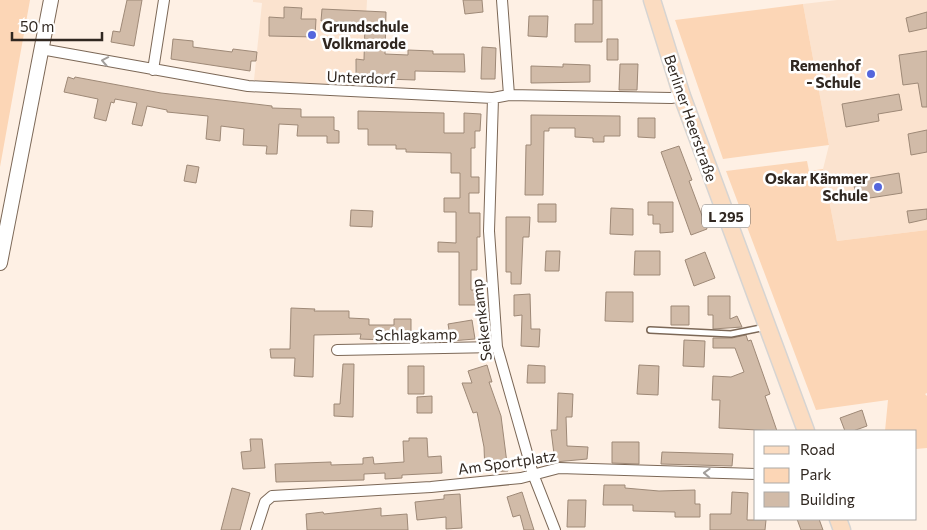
<svg xmlns="http://www.w3.org/2000/svg" width="927" height="530" font-family="Commissioner,sans-serif">
	<style>
		.built { fill: #fbe3cf }
		.green { fill: #fcd6b6 }
		.building { fill: #d1bba8; stroke: #9e8977 }
		.lines { fill: none; stroke-linecap: round; stroke-linejoin: round }
		.service-casing { stroke: #7c6857; stroke-width: 8 }
		.minor-casing { stroke: #7c6857; stroke-width: 12 }
		.secondary-casing { stroke: #7c6857; stroke-width: 16 }
		.primary-casing { stroke: #d6d4d2; stroke-width: 19 }
		.service { stroke: #fff; stroke-width: 5 }
		.minor { stroke: #fff; stroke-width: 10 }
		.secondary { stroke: #fff; stroke-width: 14 }
		.primary { stroke: #fbdcc1; stroke-width: 16 }
		.oneway { stroke: #a29e9b }
		.poi-dot { fill: #5466dc; stroke: #fff; stroke-width: 2 }
		.labels { text-anchor: middle; dominant-baseline: central; stroke-width: 5; stroke-linejoin: round; paint-order: stroke }
		.shield { fill: #fff; stroke: #6e6863; stroke-width: 1 }
		.shield-label { font-size: 14px; font-weight: bold; fill: #302720 }
		.poi-label { font-size: 15px; font-weight: bold; fill: #302720; stroke: #fff; text-anchor: end }
		.street-label { font-size: 15px; fill: #302720; stroke: #fff }
	</style>
	<rect width="100%" height="100%" fill="#fef0e4"/>
	<path class="built" d="M 253,0 L 367,0 L 364,60 L 356,60 L 353,86 L 254,80 L 262,3 L 253,2 Z
		M 837,0 L 927,0 L 927,230 L 837,241 L 823,169 L 829,145 L 803,4 Z"/>
	<path class="green" d="M 0,0 L 30,0 L 0,167 Z
		M 803,4 L 829,145 L 723,159 L 675,20 Z
		M 807,161 L 809,171 L 823,169 L 837,241 L 927,230 L 927,393 L 925,394 L 927,396 L 927,448 L 916,449 L 916,431 L 885,431 L 888,400 L 816,410 L 726,171 Z"/>
	<path class="building" d="M 127,0 L 142,0 L 134,46 L 111,42 L 113,31 L 120,32 Z
		M 463,0 L 482,0 L 483,12 L 465,14 Z
		M 593,0 L 602,0 L 602,42 L 575,42 L 575,24 L 593,24 Z
		M 284,7 L 302,8 L 301,19 L 316,19 L 315,37 L 269,36 L 269,17 L 284,18 Z
		M 322,9 L 386,12 L 385,54 L 408,55 L 408,50 L 433,51 L 433,54 L 464,54 L 465,72 L 415,71 L 415,80 L 356,78 L 356,59 L 364,60 L 365,23 L 321,21 Z
		M 927,12 L 927,28 L 909,32 L 906,18 Z
		M 529,16 L 548,16 L 547,37 L 528,36 Z
		M 173,39 L 193,41 L 193,47 L 232,52 L 233,49 L 257,52 L 256,61 L 251,61 L 250,71 L 171,59 Z
		M 607,39 L 618,39 L 618,60 L 607,60 Z
		M 482,47 L 496,48 L 495,79 L 481,79 Z
		M 927,51 L 927,107 L 922,107 L 918,83 L 903,85 L 899,55 Z
		M 563,64 L 590,65 L 590,82 L 531,83 L 531,66 L 563,67 Z
		M 620,64 L 638,64 L 637,90 L 619,90 Z
		M 68,77 L 74,79 L 75,77 L 161,93 L 272,106 L 272,108 L 301,109 L 301,117 L 334,117 L 334,130 L 339,131 L 339,143 L 327,143 L 327,136 L 297,136 L 298,125 L 279,124 L 277,154 L 266,154 L 267,146 L 243,145 L 244,129 L 221,126 L 220,141 L 206,139 L 208,116 L 167,112 L 167,110 L 147,106 L 142,126 L 132,124 L 137,103 L 115,99 L 114,103 L 111,102 L 106,121 L 94,118 L 98,99 L 64,92 Z
		M 899,94 L 902,110 L 878,114 L 879,121 L 846,127 L 842,104 Z
		M 358,111 L 444,113 L 444,133 L 464,133 L 464,113 L 481,114 L 480,131 L 475,131 L 475,148 L 471,148 L 471,177 L 479,177 L 479,193 L 469,193 L 469,213 L 480,213 L 480,237 L 477,237 L 477,270 L 471,270 L 471,290 L 477,290 L 477,305 L 459,305 L 459,252 L 438,252 L 438,242 L 456,243 L 456,212 L 444,212 L 444,198 L 460,198 L 460,173 L 451,173 L 451,153 L 406,152 L 406,149 L 396,149 L 396,145 L 368,145 L 368,129 L 358,129 Z
		M 531,115 L 620,116 L 620,136 L 604,136 L 604,142 L 593,142 L 593,138 L 575,137 L 575,128 L 549,128 L 549,131 L 544,131 L 543,195 L 525,195 L 526,145 L 531,145 Z
		M 638,118 L 655,118 L 655,138 L 638,137 Z
		M 927,130 L 927,152 L 911,155 L 908,134 Z
		M 679,146 L 692,180 L 689,181 L 707,229 L 691,235 L 661,152 Z
		M 187,165 L 199,167 L 196,183 L 184,181 Z
		M 899,173 L 902,193 L 857,200 L 853,181 Z
		M 648,202 L 673,202 L 673,232 L 660,233 L 660,224 L 653,224 L 653,215 L 648,215 Z
		M 538,204 L 556,204 L 556,222 L 538,222 Z
		M 611,208 L 633,209 L 633,235 L 610,234 Z
		M 927,209 L 927,219 L 909,223 L 907,211 Z
		M 351,210 L 373,211 L 372,227 L 350,226 Z
		M 506,217 L 530,217 L 529,237 L 523,237 L 521,284 L 511,284 L 511,272 L 506,272 Z
		M 546,251 L 560,251 L 559,271 L 545,271 Z
		M 635,251 L 660,251 L 660,275 L 634,275 Z
		M 705,252 L 715,278 L 694,286 L 685,260 Z
		M 606,292 L 633,292 L 633,322 L 605,321 Z
		M 530,294 L 531,329 L 540,329 L 539,347 L 521,346 L 522,315 L 514,316 L 514,295 Z
		M 708,296 L 730,296 L 730,319 L 737,316 L 742,327 L 713,329 L 713,315 L 708,315 Z
		M 671,306 L 689,306 L 689,325 L 671,325 Z
		M 291,308 L 315,309 L 314,311 L 349,311 L 349,318 L 369,319 L 369,325 L 394,325 L 394,319 L 411,319 L 411,341 L 360,339 L 361,334 L 314,335 L 313,377 L 294,376 L 295,358 L 271,358 L 270,349 L 290,349 Z
		M 472,320 L 475,339 L 451,341 L 448,324 Z
		M 746,335 L 748,341 L 751,340 L 770,394 L 765,396 L 777,431 L 719,428 L 720,400 L 712,400 L 713,376 L 731,377 L 744,372 L 735,348 L 713,348 L 713,338 L 732,338 Z
		M 684,340 L 705,341 L 704,367 L 683,366 Z
		M 343,364 L 354,364 L 353,417 L 334,416 L 334,404 L 340,404 Z
		M 487,365 L 492,382 L 489,382 L 501,416 L 508,471 L 485,472 L 484,447 L 477,412 L 473,413 L 462,383 L 472,383 L 468,371 Z
		M 528,365 L 545,366 L 545,383 L 527,383 Z
		M 639,365 L 659,366 L 658,395 L 637,394 Z
		M 408,366 L 424,366 L 424,394 L 408,394 Z
		M 558,393 L 573,394 L 572,417 L 566,417 L 567,446 L 588,447 L 587,459 L 555,462 L 551,430 L 557,430 Z
		M 432,396 L 432,413 L 417,413 L 417,397 Z
		M 862,410 L 867,426 L 853,431 L 845,431 L 840,418 Z
		M 409,438 L 427,438 L 428,457 L 441,456 L 442,473 L 402,475 L 402,478 L 385,479 L 385,473 L 364,474 L 364,480 L 276,482 L 275,464 L 331,462 L 331,465 L 363,464 L 363,458 L 373,457 L 374,464 L 404,462 L 403,441 L 409,441 Z
		M 250,439 L 262,439 L 265,468 L 243,469 L 241,452 L 251,451 Z
		M 612,442 L 639,442 L 639,464 L 612,463 Z
		M 662,452 L 733,454 L 732,466 L 661,464 Z
		M 604,485 L 625,485 L 625,488 L 659,491 L 695,490 L 695,504 L 700,504 L 700,517 L 675,517 L 675,512 L 633,511 L 633,505 L 603,505 Z
		M 232,488 L 250,493 L 240,530 L 221,530 Z
		M 522,492 L 534,530 L 524,530 L 520,515 L 513,517 L 507,497 Z
		M 732,492 L 748,493 L 747,520 L 766,520 L 765,530 L 710,530 L 710,514 L 731,514 Z
		M 460,494 L 462,528 L 446,529 L 446,517 L 417,520 L 415,502 L 444,499 L 444,495 Z
		M 568,500 L 586,500 L 585,527 L 567,527 Z
		M 381,508 L 381,516 L 407,514 L 408,530 L 307,530 L 306,514 L 323,512 L 324,514 Z
		M 797,519 L 819,519 L 823,530 L 801,530 Z"/>
	<g class="lines">
		<defs>
			<path id="service" d="M 650,330 L 731,334 L 766,327"/>
			<path id="minor" d="M 502,0 L 509,95
				M 41,49 L 248,86 L 493,98 L 509,95 L 671,98 L 682,96
				M 153,70 L 164,0
				M 493,98 L 489,231 L 497,347 L 533,474 L 555,530
				M 337,350 L 497,347
				M 256,530 L 265,502 L 272,496 L 431,487 L 521,478 L 559,468 L 756,474"/>
			<path id="secondary" d="M 0,263 L 51,0"/>
			<path id="primary" d="M 652,0 L 682,96 L 806,431
				M 838,519 L 842,530"/>
		</defs>
		<use href="#service" class="service-casing"/>
		<use href="#minor" class="minor-casing"/>
		<use href="#secondary" class="secondary-casing"/>
		<use href="#primary" class="primary-casing"/>
		<use href="#service" class="service"/>
		<use href="#minor" class="minor"/>
		<use href="#secondary" class="secondary"/>
		<use href="#primary" class="primary"/>
	</g>
	<defs><path id="oneway-chevron" d="M-2-3.5L2.5 0L-2 3.5" fill="none" stroke-width="1.6" stroke-linecap="round" stroke-linejoin="round" transform="scale(1.25)"/></defs>
	<g class="oneway">
		<use href="#oneway-chevron" transform="translate(105 61) rotate(-169)"/>
		<use href="#oneway-chevron" transform="translate(707 473) rotate(-178)"/>
	</g>
	<g class="poi-dot">
		<circle cx="312" cy="35" r="5"/>
		<circle cx="871" cy="74" r="5"/>
		<circle cx="878" cy="187" r="5"/>
	</g>
	<g class="labels">
		<rect class="shield" x="702" y="204.5" width="48" height="23" rx="4"/>
		<g class="shield-label">
			<text x="726" y="216">L 295</text>
		</g>
		<g class="poi-label">
			<text x="322" y="26" text-anchor="start">Grundschule<tspan x="322" dy="17">Volkmarode</tspan></text>
			<text x="861" y="65">Remenhof<tspan x="861" dy="17">- Schule</tspan></text>
			<text x="868" y="178">Oskar Kämmer<tspan x="868" dy="17">Schule</tspan></text>
		</g>
		<g class="street-label">
			<text transform="translate(361 77) rotate(2)">Unterdorf</text>
			<text transform="translate(691 118) rotate(71)">Berliner Heerstraße</text>
			<text transform="translate(481 320) rotate(-97)">Seikenkamp</text>
			<text transform="translate(416 334) rotate(-1)">Schlagkamp</text>
			<text transform="translate(507 462) rotate(-8)">Am Sportplatz</text>
		</g>
	</g>
	<rect x="754" y="430" width="162" height="90" fill="#ffffff" stroke="#aca9a6"/>
	<rect x="764" y="446" width="25" height="8" fill="#fbdcc1" stroke="#aca9a6"/>
	<text x="800" y="455" font-size="15" fill="#302720">Road</text>
	<rect x="764" y="468" width="25" height="15" fill="#fcd6b6" stroke="#aca9a6"/>
	<text x="800" y="480" font-size="15" fill="#302720">Park</text>
	<rect x="764" y="492" width="25" height="15" fill="#d1bba8" stroke="#aca9a6"/>
	<text x="800" y="505" font-size="15" fill="#302720">Building</text>
	<path d="M12 32v8h90v-8" fill="none" stroke="#302720" stroke-width="2.5"/>
	<text x="20" y="32" font-size="15" fill="#302720" stroke="#ffffff" stroke-width="4" paint-order="stroke">50 m</text>
</svg>
